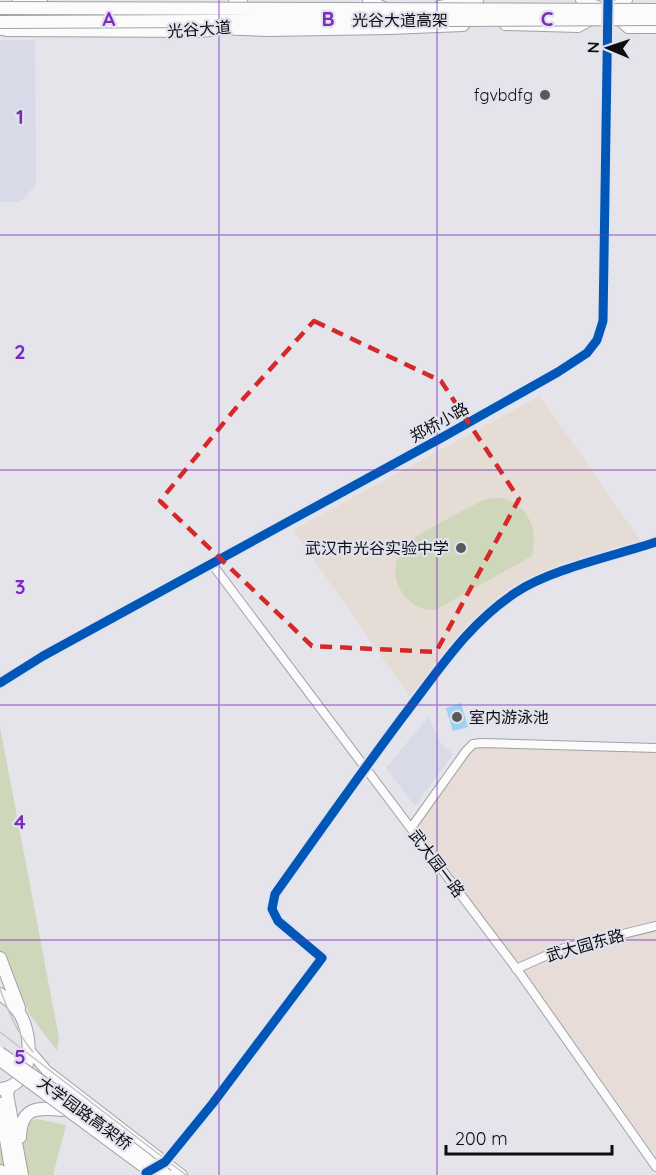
<svg xmlns="http://www.w3.org/2000/svg" width="656" height="1175" font-family="Quicksand,'Noto Sans SC',sans-serif">
	<style>
		.built { fill: #d9dae7 }
		.industrial { fill: #e7dcd7 }
		.education { fill: #e6dcd6 }
		.green { fill: #ced7ba }
		.water { fill: #9fd1f2 }
		.lines { fill: none; stroke-linecap: round; stroke-linejoin: round }
		.minor-casing { stroke: #a1a1a6; stroke-width: 10 }
		.major-casing { stroke: #a1a1a6; stroke-width: 12 }
		.highway-casing { stroke: #a1a1a6; stroke-width: 14 }
		.minor { stroke: #fbfbfc; stroke-width: 8 }
		.major { stroke: #fbfbfc; stroke-width: 10 }
		.highway { stroke: #fbfbfc; stroke-width: 12 }
		.tram { stroke: #c6c6c8; stroke-width: 1.5 }
		.major-bridge-casing { stroke: #a1a1a6; stroke-width: 12; stroke-linecap: butt }
		.highway-bridge-casing { stroke: #a1a1a6; stroke-width: 14; stroke-linecap: butt }
		.major-bridge { stroke: #fbfbfc; stroke-width: 10 }
		.highway-bridge { stroke: #fbfbfc; stroke-width: 12 }
		.cycleway-casing { stroke: #e1e2ed; stroke-width: 13 }
		.cycleway { stroke: #0057b8; stroke-width: 9 }
		.marked { fill: none; stroke: #d62828; stroke-width: 4.5; stroke-dasharray: 12 8; stroke-linejoin: round }
		.grid { fill: none; stroke: #7b2cbf; stroke-width: 1.5; stroke-opacity: 0.55 }
		.poi-dot { fill: #58595d; stroke: #e1e2ed; stroke-width: 2 }
		.labels { text-anchor: middle; dominant-baseline: central; stroke-width: 4.5; stroke-linejoin: round; paint-order: stroke }
		.street-label { font-size: 16px; fill: #0d0e11; stroke: #e1e2ed }
		.poi-label { font-size: 16px; fill: #0d0e11; stroke: #e1e2ed; text-anchor: end }
		.grid-label { font-size: 20px; text-anchor: middle; font-weight: bold; fill: #7b2cbf; stroke: #e1e2ed; stroke-width: 4.5; stroke-linejoin: round; paint-order: stroke }
	</style>
	<rect width="100%" height="100%" fill="#e4e4ea"/>
	<path class="built" d="M 0,40 L 35,40 L 36,185 L 20,202 L 0,202 Z
		M 429,716 L 439,741 L 453,754 L 415,806 L 386,768 Z"/>
	<path class="industrial" d="M 475,746 L 656,748 L 656,1156 L 567,1031 L 417,831 L 416,822 L 457,766 Z"/>
	<path class="education" d="M 540,396 L 641,541 L 565,564 L 514,587 L 478,614 L 455,639 L 410,697 L 293,530 Z"/>
	<path class="green" d="M 501,498 C 529,506 538,527 532,556 L 435,610 C 405,611 385,576 401,551 C 403,548 407,543 410,541 C 419,534 477,502 487,499 C 491,498 496,498 501,498 Z
		M 0,727 L 59,1038 L 57,1051 L 30,1015 L 3,954 L 0,952 Z
		M 37,1119 L 66,1125 L 53,1175 L 0,1175 L 0,1131 Z"/>
	<path class="water" d="M 461,703 L 468,727 L 453,731 L 446,708 Z"/>
	<g class="lines">
		<defs>
			<path id="minor" d="M 212,564 L 519,972 L 656,1167
				M 0,683 L 43,656 L 443,437 L 558,372 L 587,353 L 597,340 L 603,321 L 608,0
				M 411,828 L 466,751 L 473,744 L 482,743 L 656,748
				M 516,969 L 561,949 L 656,926
				M 162,1164 L 213,1103 L 322,958 L 278,921 L 272,909 L 275,894 C 320,831 364,768 411,706 C 443,664 470,623 515,593 C 551,569 614,556 656,542"/>
			<path id="major" d="M 18,0 L 42,0
				M 234,0 L 242,0
				M 368,0 L 386,8
				M 581,0 L 608,10 L 627,0
				M 616,17 L 628,28 L 656,28
				M 505,25 L 578,27 L 593,19
				M 6,31 L 201,32 L 224,29
				M 29,1050 L 47,1071 L 59,1080 L 182,1175"/>
			<path id="highway" d="M 440,7 L 477,0
				M 389,28 L 463,25
				M 0,29 L 22,25
				M 0,958 L 19,1008
				M 0,994 C 8,999 15,1006 20,1014 C 33,1036 35,1086 0,1089
				M 9,1087 L 7,1094 L 22,1175
				M 0,1104 L 12,1175
				M 20,1137 C 21,1107 37,1107 63,1110
				M 0,1171 L 1,1175"/>
		</defs>
		<use href="#minor" class="minor-casing"/>
		<use href="#major" class="major-casing"/>
		<use href="#highway" class="highway-casing"/>
		<use href="#minor" class="minor"/>
		<use href="#major" class="major"/>
		<use href="#highway" class="highway"/>
		<path class="tram" d="M 0,989 C 8,1012 17,1033 33,1052
			M 0,1032 L 186,1175"/>
		<defs>
			<path id="major-bridge" d="M 0,1052 L 64,1096 L 168,1175
				M 0,1061 L 154,1175"/>
			<path id="highway-bridge" d="M 0,8 L 656,10
				M 0,22 L 656,19
				M 217,28 L 268,30 L 389,28"/>
		</defs>
		<use href="#major-bridge" class="major-bridge-casing"/>
		<use href="#highway-bridge" class="highway-bridge-casing"/>
		<use href="#major-bridge" class="major-bridge"/>
		<use href="#highway-bridge" class="highway-bridge"/>
		<defs>
			<path id="cycleway" d="M 0,683 L 43,656 L 443,437 L 558,372 L 587,353 L 597,340 L 603,321 L 608,0
				M 146,1173 L 165,1162 L 213,1103 L 322,958 L 278,921 L 272,909 L 275,894 C 320,831 364,768 411,706 C 443,664 470,623 515,593 C 551,569 614,556 656,542"/>
		</defs>
		<use href="#cycleway" class="cycleway-casing"/>
		<use href="#cycleway" class="cycleway"/>
	</g>
	<path class="marked" d="M 314,321 L 441,381 L 519,499 L 436,652 L 312,646 L 160,501 L 244,398 Z"/>
	<path class="grid" d="M 219,0 L 219,1175M 437,0 L 437,1175M 0,235 L 656,235M 0,470 L 656,470M 0,705 L 656,705M 0,940 L 656,940"/>
	<g class="poi-dot">
		<circle cx="545" cy="95" r="6"/>
		<circle cx="461" cy="548" r="6"/>
		<circle cx="457" cy="717" r="6"/>
	</g>
	<g class="labels">
		<g class="street-label">
			<text x="400" y="20">光谷大道高架</text>
			<text transform="translate(199 29) rotate(-4)">光谷大道</text>
			<text transform="translate(439 422) rotate(-29)">郑桥小路</text>
			<text transform="translate(437 863) rotate(53)">武大园一路</text>
			<text transform="translate(585 945) rotate(-16)">武大园东路</text>
			<text transform="translate(85 1113) rotate(36)">大学园路高架桥</text>
		</g>
		<g class="poi-label">
			<text x="533" y="95">fgvbdfg</text>
			<text x="449" y="548">武汉市光谷实验中学</text>
			<text x="469" y="717" text-anchor="start">室内游泳池</text>
		</g>
	</g>
	<g class="grid-label">
		<text x="109" y="26">A</text>
		<text x="328" y="26">B</text>
		<text x="547" y="26">C</text>
		<text x="20" y="124">1</text>
		<text x="20" y="359">2</text>
		<text x="20" y="594">3</text>
		<text x="20" y="829">4</text>
		<text x="20" y="1064">5</text>
	</g>
	<g transform="translate(608 48) rotate(272)" stroke="#e1e2ed" stroke-width="4.5" paint-order="stroke">
	<path d="M0-4.5L10 22L0 15L-10 22Z" fill="#0d0e11"/>
	<text y="-9" font-size="16" font-weight="bold" text-anchor="middle" fill="#0d0e11">N</text>
	</g>
	<path d="M446 1145v9h166v-9" fill="none" stroke="#0d0e11" stroke-width="3"/>
	<text x="455" y="1145" font-size="18" fill="#0d0e11" stroke="#e1e2ed" stroke-width="4.5" paint-order="stroke">200 m</text>
</svg>
